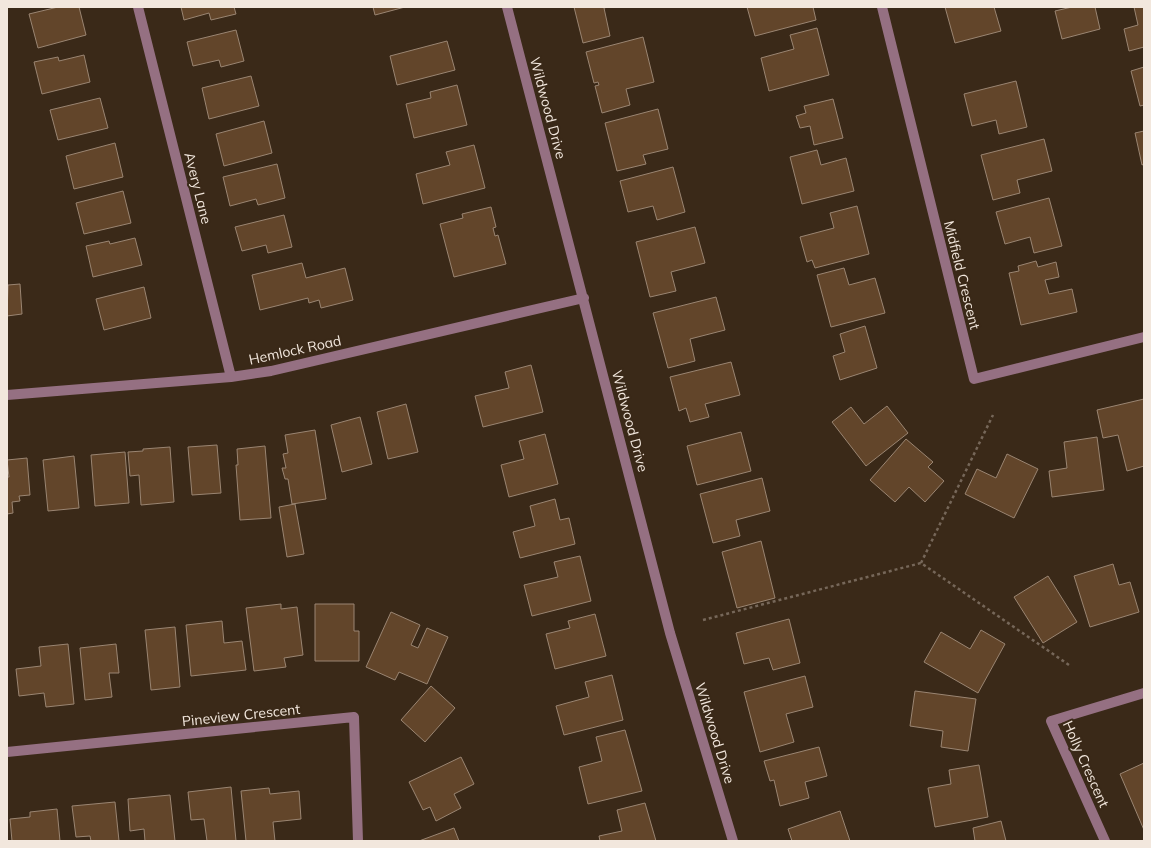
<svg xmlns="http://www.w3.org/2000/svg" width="1151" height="848" font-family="Mulish,sans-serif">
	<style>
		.building { fill: #62452a; stroke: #9a8572 }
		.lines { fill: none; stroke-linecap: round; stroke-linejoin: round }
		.path { stroke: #766759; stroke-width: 2.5; stroke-dasharray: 3 3; stroke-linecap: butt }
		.minor { stroke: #957082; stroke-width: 10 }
		.labels { text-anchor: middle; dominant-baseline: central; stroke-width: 4; stroke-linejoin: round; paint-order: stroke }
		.street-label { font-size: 14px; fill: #f2e7dd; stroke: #3a2918 }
	</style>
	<rect width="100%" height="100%" fill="#3a2918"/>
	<path class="building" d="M 58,7 L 79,7 L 86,35 L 38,48 L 29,14 Z
		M 181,7 L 234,7 L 236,14 L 211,20 L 209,13 L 184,20 Z
		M 373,7 L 405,7 L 375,15 Z
		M 574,7 L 608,7 L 604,8 L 610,36 L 583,43 Z
		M 747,7 L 813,7 L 816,20 L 755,36 Z
		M 945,7 L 994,7 L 1001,31 L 955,43 Z
		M 1072,7 L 1095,7 L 1100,29 L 1062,39 L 1055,11 Z
		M 1134,7 L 1144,7 L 1144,47 L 1129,51 L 1124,29 L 1138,25 Z
		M 817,28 L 829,75 L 769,91 L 761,58 L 794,49 L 790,35 Z
		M 236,30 L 244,61 L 221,67 L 219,60 L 193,66 L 187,42 Z
		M 643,37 L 654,82 L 626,89 L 630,105 L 602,113 L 595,86 L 599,85 L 598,82 L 594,83 L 586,52 Z
		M 447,41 L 455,70 L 397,85 L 390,56 Z
		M 84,55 L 90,82 L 42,94 L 34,62 L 58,57 L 59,61 Z
		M 1144,67 L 1144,105 L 1140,106 L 1131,71 Z
		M 251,76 L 259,106 L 209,119 L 202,88 Z
		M 1016,81 L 1027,127 L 999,134 L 996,120 L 972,126 L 964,94 Z
		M 457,85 L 467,125 L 414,138 L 406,104 L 431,98 L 430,92 Z
		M 100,98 L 108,128 L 58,140 L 50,110 Z
		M 833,99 L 843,138 L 814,145 L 810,126 L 800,128 L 796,116 L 806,113 L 804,106 Z
		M 658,109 L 668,149 L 643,155 L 646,164 L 617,171 L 605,123 Z
		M 264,121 L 272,153 L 224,166 L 216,134 Z
		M 1144,131 L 1144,164 L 1142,165 L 1135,133 Z
		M 1044,139 L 1052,171 L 1017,180 L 1020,193 L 993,200 L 981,155 Z
		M 115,143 L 123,177 L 74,189 L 66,156 Z
		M 474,145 L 485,188 L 423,204 L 416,174 L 450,165 L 446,152 Z
		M 817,150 L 821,165 L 846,158 L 854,191 L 802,204 L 790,157 Z
		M 277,164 L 285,198 L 258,205 L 256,199 L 230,206 L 223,177 Z
		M 673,167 L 685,212 L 657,220 L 653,206 L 628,212 L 620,181 Z
		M 123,191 L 131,223 L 84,234 L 76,203 Z
		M 1049,198 L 1062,246 L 1034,253 L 1030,237 L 1005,244 L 996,212 Z
		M 857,206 L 869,254 L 815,268 L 812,260 L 807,262 L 800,237 L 834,228 L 830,213 Z
		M 491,207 L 496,227 L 493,228 L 495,236 L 498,235 L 506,264 L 454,277 L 440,224 L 463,218 L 462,214 Z
		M 284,215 L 292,247 L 268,253 L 266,245 L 242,251 L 235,227 Z
		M 695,227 L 705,263 L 671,272 L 676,291 L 650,297 L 636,242 Z
		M 135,238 L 142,265 L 93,277 L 86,246 L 109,241 L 110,244 Z
		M 1036,261 L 1038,267 L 1056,262 L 1059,277 L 1045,280 L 1049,294 L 1072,289 L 1077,312 L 1021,325 L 1009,273 L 1019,271 L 1018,266 Z
		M 302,263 L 306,278 L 345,268 L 353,300 L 321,308 L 319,300 L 309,303 L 308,298 L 260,310 L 252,275 Z
		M 844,268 L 849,285 L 875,278 L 885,313 L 831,327 L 817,275 Z
		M 20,284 L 22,314 L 7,316 L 8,285 Z
		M 144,287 L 151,318 L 104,330 L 96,299 Z
		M 716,297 L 725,330 L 690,339 L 695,361 L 668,368 L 653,313 Z
		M 865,326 L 877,368 L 840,380 L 833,356 L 845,352 L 840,334 Z
		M 731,362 L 740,395 L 705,404 L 709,417 L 690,422 L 686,408 L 679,411 L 670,377 Z
		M 531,365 L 543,412 L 483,427 L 475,396 L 509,388 L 505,372 Z
		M 1144,399 L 1144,466 L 1127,471 L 1118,435 L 1103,438 L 1097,410 Z
		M 406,404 L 418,452 L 388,459 L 377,412 Z
		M 887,406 L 908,433 L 866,466 L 832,422 L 851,407 L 864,424 Z
		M 360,417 L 372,464 L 342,472 L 331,425 Z
		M 315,430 L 326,499 L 292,504 L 288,479 L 285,479 L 282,468 L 286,468 L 283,454 L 288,453 L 285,435 Z
		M 741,432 L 751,471 L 697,485 L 687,446 Z
		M 545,434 L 558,484 L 509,497 L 501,465 L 524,459 L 519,441 Z
		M 1097,437 L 1104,490 L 1052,497 L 1049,471 L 1067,468 L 1064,442 Z
		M 906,439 L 933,462 L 928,467 L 944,481 L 925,502 L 909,487 L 895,502 L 870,480 Z
		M 217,445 L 221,493 L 192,495 L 188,447 Z
		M 265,446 L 271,518 L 240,520 L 236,465 L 238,465 L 237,449 Z
		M 170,447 L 174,502 L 141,505 L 139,475 L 130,476 L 128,452 L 143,451 L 143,449 Z
		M 125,452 L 129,503 L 95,506 L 91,455 Z
		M 1007,454 L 1038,469 L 1014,518 L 965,494 L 977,469 L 996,478 Z
		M 74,456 L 79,508 L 48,511 L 43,460 Z
		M 27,458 L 30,495 L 19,496 L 20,501 L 12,502 L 13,513 L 7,514 L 7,477 L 9,477 L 7,460 Z
		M 762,478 L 770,511 L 736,520 L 740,536 L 713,543 L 700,494 Z
		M 555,499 L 560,520 L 569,518 L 575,544 L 520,558 L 513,532 L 535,526 L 530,506 Z
		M 295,504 L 304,554 L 287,557 L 279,507 Z
		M 761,541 L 775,598 L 737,608 L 722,552 Z
		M 580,556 L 591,601 L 532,616 L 524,585 L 558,577 L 554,562 Z
		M 1113,564 L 1119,585 L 1130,582 L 1139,612 L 1090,627 L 1074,576 Z
		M 1048,576 L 1077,622 L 1043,643 L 1014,597 Z
		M 281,604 L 281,609 L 297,607 L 303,655 L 284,658 L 286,667 L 254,671 L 246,608 Z
		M 315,604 L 354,604 L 354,631 L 359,631 L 359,661 L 315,661 Z
		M 391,612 L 420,625 L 411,645 L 418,648 L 427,628 L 448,637 L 427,684 L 399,672 L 395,680 L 366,667 Z
		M 595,614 L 606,656 L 555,669 L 546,634 L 570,628 L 568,621 Z
		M 789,619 L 800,663 L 773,670 L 769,658 L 744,664 L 736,633 Z
		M 222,621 L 224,643 L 242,641 L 246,670 L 191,676 L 186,625 Z
		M 175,627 L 180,687 L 151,690 L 145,630 Z
		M 981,630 L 1005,644 L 978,693 L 924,662 L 941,632 L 970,649 Z
		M 68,644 L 74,704 L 46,707 L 44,693 L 19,696 L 16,669 L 41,666 L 39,647 Z
		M 116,644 L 119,673 L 109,673 L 112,697 L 85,700 L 80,648 Z
		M 612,675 L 623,720 L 564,735 L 556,706 L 589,697 L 585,682 Z
		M 805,676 L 813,707 L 786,714 L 794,742 L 760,752 L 744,692 Z
		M 431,686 L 455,708 L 425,742 L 401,720 Z
		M 915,691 L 976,699 L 968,751 L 941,747 L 943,731 L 910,726 Z
		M 625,730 L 642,791 L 588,804 L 579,767 L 602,761 L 596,737 Z
		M 819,747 L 827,776 L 805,782 L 809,798 L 780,806 L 774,780 L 770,781 L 764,761 Z
		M 461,757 L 474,784 L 454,794 L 461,808 L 436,821 L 430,807 L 423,810 L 409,782 Z
		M 1144,763 L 1144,830 L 1120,774 Z
		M 979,765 L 988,817 L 935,827 L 928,788 L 951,784 L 949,770 Z
		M 231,787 L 236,841 L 207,841 L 204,819 L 191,820 L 188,792 Z
		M 269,788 L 270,794 L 299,791 L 301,819 L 273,822 L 275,841 L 246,841 L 241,791 Z
		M 170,795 L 175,841 L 145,841 L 144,829 L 130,831 L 128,799 Z
		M 115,802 L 119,841 L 91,841 L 90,836 L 76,837 L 72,806 Z
		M 645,803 L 656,841 L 600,841 L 599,836 L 622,831 L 617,810 Z
		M 57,809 L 60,841 L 12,841 L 10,819 L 30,817 L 30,812 Z
		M 840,811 L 850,841 L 792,841 L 788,829 Z
		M 1001,821 L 1006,841 L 975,841 L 973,828 Z
		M 454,828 L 459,841 L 419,841 Z"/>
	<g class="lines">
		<path class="path" d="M 921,563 L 993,415
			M 703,620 L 921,563 L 1069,665"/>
		<path class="minor" d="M 138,7 L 231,377
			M 507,7 L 670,633 L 733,841
			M 882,7 L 974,379 L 1144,337
			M 7,395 L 231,377 L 271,371 L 584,298
			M 7,752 L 354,717 L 358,841
			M 1105,841 L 1051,721 L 1144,693"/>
	</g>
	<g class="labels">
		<g class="street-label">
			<text transform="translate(548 108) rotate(75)">Wildwood Drive</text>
			<text transform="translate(198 188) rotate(76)">Avery Lane</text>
			<text transform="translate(962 275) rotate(76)">Midfield Crescent</text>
			<text transform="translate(295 350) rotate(-12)">Hemlock Road</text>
			<text transform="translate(630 421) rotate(75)">Wildwood Drive</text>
			<text transform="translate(241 715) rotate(-6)">Pineview Crescent</text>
			<text transform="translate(715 733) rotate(73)">Wildwood Drive</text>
			<text transform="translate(1086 764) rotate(66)">Holly Crescent</text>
		</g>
	</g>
	<rect width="1151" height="848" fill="none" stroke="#f2e7dd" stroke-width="16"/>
</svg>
